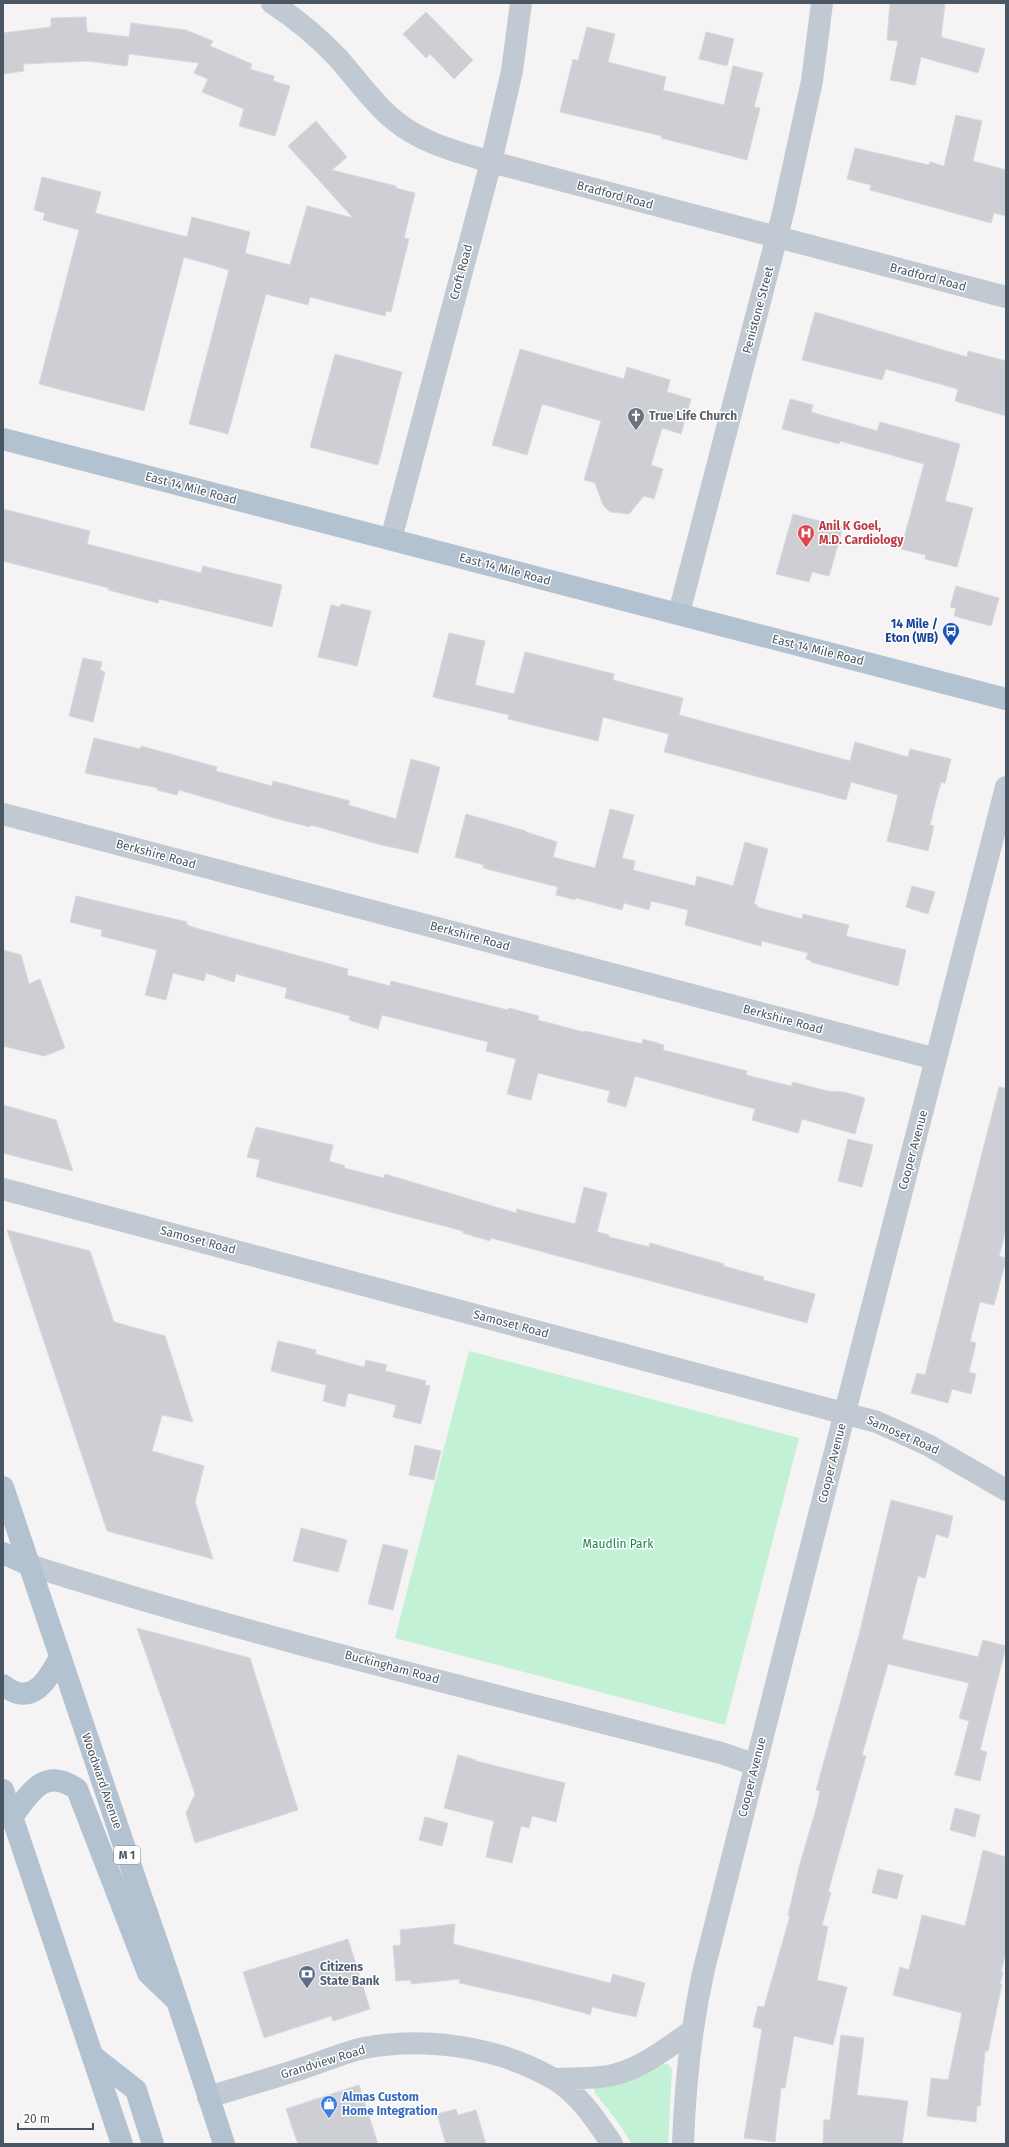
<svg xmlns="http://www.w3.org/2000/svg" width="1009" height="2147" font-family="'Fira Sans',sans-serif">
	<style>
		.green { fill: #c3f1d5 }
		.building { fill: #cdcfd5; stroke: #d7d9de }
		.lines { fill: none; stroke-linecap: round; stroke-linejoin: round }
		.minor { stroke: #c1cad2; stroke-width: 22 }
		.major { stroke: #b3c2d1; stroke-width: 22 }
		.labels { text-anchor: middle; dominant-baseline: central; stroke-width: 3; stroke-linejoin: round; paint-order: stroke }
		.shield { fill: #fff; stroke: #808990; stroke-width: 1 }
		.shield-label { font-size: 11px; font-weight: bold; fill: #4a5661 }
		.street-label { font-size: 12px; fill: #4a5661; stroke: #fff }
		.worship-label { font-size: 12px; font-weight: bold; fill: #5b616d; stroke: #fff; text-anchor: start }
		.health-label { font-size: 12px; font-weight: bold; fill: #be3a42; stroke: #fff; text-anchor: start }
		.transit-label { font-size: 12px; font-weight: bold; fill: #164399; stroke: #fff; text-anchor: end }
		.park-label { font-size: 12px; fill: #17864f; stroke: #fff }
		.service-label { font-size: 12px; font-weight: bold; fill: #4e5e75; stroke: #fff; text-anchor: start }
		.shop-label { font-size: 12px; font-weight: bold; fill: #366cbe; stroke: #fff; text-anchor: start }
	</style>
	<rect width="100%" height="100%" fill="#f5f3f3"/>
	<path class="green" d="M 469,1351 L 799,1438 L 725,1725 L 395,1638 Z
		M 661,2064 L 668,2064 L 672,2069 L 668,2144 L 632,2144 L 618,2122 L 595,2093 L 594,2088 L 633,2080 Z"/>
	<path class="building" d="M 890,3 L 945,3 L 941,37 L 985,49 L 978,73 L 921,57 L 915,85 L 890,80 L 898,41 L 887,40 Z
		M 426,12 L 473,60 L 454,79 L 430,54 L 426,58 L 403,34 Z
		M 86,17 L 87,32 L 129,37 L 131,23 L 186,30 L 213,41 L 210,46 L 252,64 L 250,69 L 274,76 L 273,81 L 290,86 L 275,136 L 239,126 L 244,109 L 202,92 L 208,79 L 194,73 L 199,63 L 129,54 L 127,66 L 87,61 L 23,64 L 24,71 L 3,74 L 3,33 L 51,27 L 51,18 Z
		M 587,27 L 615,34 L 608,62 L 666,77 L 663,90 L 724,105 L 733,66 L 763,73 L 754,107 L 760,108 L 747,160 L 661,138 L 662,136 L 560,112 L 573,59 L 578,61 Z
		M 706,32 L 734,39 L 727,66 L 699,59 Z
		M 956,115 L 982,121 L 973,161 L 1006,170 L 1006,216 L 994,213 L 991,223 L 870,190 L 871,185 L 847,179 L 855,148 L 929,165 L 930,162 L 944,166 Z
		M 316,121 L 347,157 L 332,170 L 396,186 L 396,188 L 415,193 L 404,238 L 409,239 L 391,312 L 386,311 L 385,316 L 310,297 L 308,305 L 266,294 L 228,434 L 189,424 L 229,270 L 184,257 L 144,411 L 39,384 L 79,230 L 43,220 L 45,213 L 34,210 L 42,177 L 101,192 L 95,213 L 187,237 L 192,217 L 250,232 L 245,253 L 290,265 L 307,206 L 353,218 L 288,146 Z
		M 815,312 L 967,357 L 968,351 L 1006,361 L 1006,416 L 955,401 L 958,389 L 886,369 L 882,380 L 802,360 Z
		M 520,349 L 624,379 L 627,367 L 670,380 L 667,392 L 691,399 L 681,434 L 662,428 L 651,465 L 663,469 L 654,499 L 644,496 L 629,514 L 610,512 L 603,505 L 595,483 L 584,480 L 601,421 L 542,404 L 527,455 L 492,445 Z
		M 335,354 L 402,372 L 378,465 L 310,447 Z
		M 790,399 L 813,405 L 811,412 L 877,431 L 880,422 L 960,444 L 945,501 L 973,508 L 957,567 L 925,559 L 926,555 L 901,549 L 924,464 L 840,441 L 839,444 L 782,429 Z
		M 3,509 L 90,531 L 87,544 L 201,573 L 203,566 L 282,585 L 272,627 L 159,599 L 158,603 L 108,590 L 109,588 L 3,561 Z
		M 793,514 L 843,527 L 829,576 L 812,572 L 809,582 L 776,574 Z
		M 956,586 L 999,598 L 991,626 L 954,616 L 956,608 L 950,607 Z
		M 341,604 L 371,611 L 357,666 L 318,657 L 331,605 L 340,607 Z
		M 449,633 L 485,641 L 475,685 L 514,694 L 525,652 L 614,674 L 613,680 L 683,698 L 679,715 L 850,761 L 855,742 L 908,757 L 910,749 L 951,759 L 945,783 L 941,782 L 935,804 L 930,825 L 934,826 L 928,851 L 887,841 L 898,795 L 851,782 L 846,800 L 664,752 L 669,734 L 603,717 L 598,741 L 508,719 L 509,715 L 433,697 Z
		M 83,658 L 102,662 L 100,670 L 105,672 L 93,722 L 69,716 Z
		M 94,738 L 140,749 L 141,746 L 217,767 L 216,771 L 272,786 L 273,781 L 350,801 L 348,805 L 396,819 L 411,759 L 440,767 L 418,853 L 378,844 L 311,825 L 310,827 L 278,819 L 179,790 L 177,795 L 157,790 L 158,788 L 85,773 Z
		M 610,809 L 634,815 L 622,858 L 635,861 L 633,870 L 695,886 L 697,876 L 733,886 L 745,842 L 768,849 L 754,904 L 757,905 L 757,907 L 802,919 L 803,914 L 849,925 L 846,936 L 906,950 L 898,986 L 811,962 L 812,961 L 806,959 L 808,953 L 762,941 L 761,946 L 685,925 L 688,910 L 651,901 L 649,910 L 624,903 L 622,910 L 576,898 L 575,900 L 556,895 L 558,887 L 483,868 L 484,865 L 455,857 L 466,814 L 526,831 L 526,832 L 557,842 L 553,857 L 595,868 Z
		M 912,886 L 935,892 L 928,914 L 906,907 Z
		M 76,896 L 187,922 L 187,925 L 199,929 L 348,969 L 347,975 L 390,986 L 391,981 L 508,1010 L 509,1008 L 539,1016 L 538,1020 L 584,1032 L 585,1031 L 642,1044 L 643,1039 L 664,1045 L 663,1050 L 747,1071 L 746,1075 L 791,1086 L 793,1082 L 827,1091 L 844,1092 L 865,1098 L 855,1134 L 802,1119 L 798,1133 L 752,1120 L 755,1109 L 635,1076 L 626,1107 L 607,1102 L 610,1091 L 538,1073 L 531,1100 L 507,1094 L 516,1059 L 486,1051 L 488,1042 L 382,1015 L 378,1029 L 349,1020 L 350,1016 L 285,998 L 287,988 L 236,974 L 234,982 L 206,973 L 204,981 L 173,973 L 166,1000 L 145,995 L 157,950 L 101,936 L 102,930 L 70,922 Z
		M 3,950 L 21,955 L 29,984 L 40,979 L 65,1048 L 44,1056 L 3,1046 Z
		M 999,1087 L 1006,1088 L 1006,1230 L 999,1256 L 1006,1258 L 1006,1260 L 994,1305 L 980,1302 L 970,1341 L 976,1343 L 969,1372 L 976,1374 L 971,1394 L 952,1389 L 948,1403 L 911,1393 L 917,1373 L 925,1375 Z
		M 3,1105 L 56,1120 L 73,1171 L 3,1153 Z
		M 256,1127 L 333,1145 L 329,1161 L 345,1166 L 344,1168 L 384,1178 L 385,1174 L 516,1213 L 517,1209 L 575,1224 L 584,1187 L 607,1193 L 597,1232 L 609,1235 L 609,1237 L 649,1247 L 650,1243 L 724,1264 L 723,1266 L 764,1277 L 763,1280 L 815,1294 L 807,1323 L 491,1238 L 490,1241 L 463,1233 L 463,1231 L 256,1177 L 260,1160 L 247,1157 Z
		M 848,1139 L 873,1145 L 862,1187 L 838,1181 Z
		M 7,1230 L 90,1251 L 114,1322 L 165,1336 L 193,1422 L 162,1415 L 152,1451 L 204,1466 L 195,1502 L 213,1559 L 107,1531 Z
		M 278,1341 L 316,1350 L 315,1354 L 364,1367 L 366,1360 L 387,1365 L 385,1371 L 426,1381 L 425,1385 L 430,1386 L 421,1424 L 393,1417 L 396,1405 L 348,1393 L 345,1407 L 323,1401 L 326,1385 L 271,1371 Z
		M 415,1445 L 441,1451 L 434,1480 L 409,1475 Z
		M 891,1500 L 953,1516 L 948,1538 L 936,1534 L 925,1578 L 918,1576 L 902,1639 L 978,1657 L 983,1640 L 1006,1646 L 980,1750 L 987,1752 L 980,1781 L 955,1775 L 969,1721 L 959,1718 L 969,1683 L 888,1664 L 862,1755 L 866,1756 L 828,1892 L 831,1892 L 822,1925 L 828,1927 L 817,1980 L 847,1987 L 833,2045 L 794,2036 L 785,2088 L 781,2088 L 775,2142 L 744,2138 L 762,2029 L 753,2027 L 758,2006 L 764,2007 L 790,1916 L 788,1916 L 799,1867 L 817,1806 L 820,1791 L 816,1790 L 859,1635 Z
		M 301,1528 L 347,1540 L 338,1572 L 293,1561 Z
		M 383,1544 L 408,1550 L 393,1610 L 368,1604 Z
		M 137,1628 L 250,1658 L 298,1810 L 195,1843 L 186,1813 L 195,1794 Z
		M 458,1755 L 476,1760 L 476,1761 L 565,1783 L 556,1822 L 532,1816 L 529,1828 L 521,1826 L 512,1863 L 486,1857 L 494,1821 L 444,1808 Z
		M 955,1808 L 980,1815 L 975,1837 L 950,1830 Z
		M 425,1817 L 448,1823 L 442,1846 L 419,1840 Z
		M 983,1850 L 1006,1857 L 1006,1952 L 1001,1972 L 1003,1973 L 1000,1984 L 1002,1984 L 988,2051 L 985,2051 L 980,2106 L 977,2106 L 976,2122 L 927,2116 L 931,2078 L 948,2080 L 962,2013 L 893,1995 L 900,1967 L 909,1970 L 922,1915 L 965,1926 Z
		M 878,1869 L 903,1875 L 897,1899 L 872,1893 Z
		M 455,1924 L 453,1944 L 610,1983 L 613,1974 L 645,1983 L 636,2017 L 592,2007 L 590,2015 L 588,2014 L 535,2000 L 459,1983 L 460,1979 L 411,1984 L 411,1980 L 396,1981 L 393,1946 L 401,1945 L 400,1930 Z
		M 348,1939 L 370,2009 L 333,2021 L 331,2016 L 264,2038 L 243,1972 Z
		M 841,2035 L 864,2038 L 857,2095 L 908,2101 L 902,2144 L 823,2144 L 824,2120 L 830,2120 Z
		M 359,2085 L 378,2144 L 298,2144 L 286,2109 Z
		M 456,2109 L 458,2115 L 476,2110 L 486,2144 L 446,2144 L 437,2114 Z"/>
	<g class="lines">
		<path class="minor" d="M 272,3 C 295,18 318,37 337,57 C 356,78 372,102 394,120 C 421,143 458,152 491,162 L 1006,297
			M 391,539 L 491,162 L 512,71 L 521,3
			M 679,613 L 784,209 L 812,81 L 822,3
			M 3,814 L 936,1059
			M 3,1189 L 877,1422 L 928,1445 L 1006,1490
			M 29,1565 C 257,1638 490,1693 721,1753 L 756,1765
			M 555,2079 C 572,2078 590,2079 608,2076 C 639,2071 666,2048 692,2031
			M 208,2097 C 241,2087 274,2078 306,2067 C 325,2061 345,2052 364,2048 C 426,2036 499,2047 554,2079 C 579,2094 596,2120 612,2144
			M 683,2144 C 685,2085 691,2027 704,1969 L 845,1412 L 1006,787"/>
		<path class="major" d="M 3,439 L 1006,699
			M 3,1487 L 142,1899 C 171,1980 197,2062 224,2144
			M 3,1553 L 29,1565
			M 3,1685 C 32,1708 48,1680 60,1657
			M 3,1790 L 122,2144
			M 12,1817 C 30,1793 44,1766 77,1789 L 148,1973 L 175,1999
			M 94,2057 L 136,2090 L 153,2144"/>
	</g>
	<defs>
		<symbol id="church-pin" viewBox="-11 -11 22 30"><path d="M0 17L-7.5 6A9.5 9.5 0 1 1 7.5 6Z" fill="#6b7280" stroke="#fff"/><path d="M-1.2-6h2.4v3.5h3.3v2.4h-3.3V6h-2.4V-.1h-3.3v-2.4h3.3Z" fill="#fff"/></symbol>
		<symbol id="hospital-pin" viewBox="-11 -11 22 30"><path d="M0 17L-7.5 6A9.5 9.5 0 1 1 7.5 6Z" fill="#e0444e" stroke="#fff"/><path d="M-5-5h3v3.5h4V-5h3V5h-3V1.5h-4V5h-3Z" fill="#fff"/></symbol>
		<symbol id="bus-pin" viewBox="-11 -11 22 30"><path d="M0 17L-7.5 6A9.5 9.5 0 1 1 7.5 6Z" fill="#1a4fb4" stroke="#fff"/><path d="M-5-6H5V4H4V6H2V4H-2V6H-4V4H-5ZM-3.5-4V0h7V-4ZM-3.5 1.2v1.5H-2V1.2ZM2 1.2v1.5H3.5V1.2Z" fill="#fff"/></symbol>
		<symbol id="bank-pin" viewBox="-11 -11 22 30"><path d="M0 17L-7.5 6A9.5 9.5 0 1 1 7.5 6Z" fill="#5c6f8a" stroke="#fff"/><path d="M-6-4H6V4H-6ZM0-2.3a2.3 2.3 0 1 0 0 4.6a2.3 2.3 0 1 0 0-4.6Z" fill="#fff"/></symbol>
		<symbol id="shop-pin" viewBox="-11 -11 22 30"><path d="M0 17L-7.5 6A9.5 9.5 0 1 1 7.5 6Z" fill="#3f7fe0" stroke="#fff"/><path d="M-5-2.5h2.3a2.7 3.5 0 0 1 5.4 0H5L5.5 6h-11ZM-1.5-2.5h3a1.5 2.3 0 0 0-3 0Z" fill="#fff"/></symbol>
	</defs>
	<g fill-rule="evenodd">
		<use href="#church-pin" x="626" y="406" width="20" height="27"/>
		<use href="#hospital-pin" x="796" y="523" width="20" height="27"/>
		<use href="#bus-pin" x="941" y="621" width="20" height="27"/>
		<use href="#bank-pin" x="297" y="1964" width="20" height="27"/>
		<use href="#shop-pin" x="319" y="2094" width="20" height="27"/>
	</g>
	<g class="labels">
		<rect class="shield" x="114" y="1846" width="26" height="18" rx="3"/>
		<g class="shield-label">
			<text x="127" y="1855">M 1</text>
		</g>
		<g class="street-label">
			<text transform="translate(615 195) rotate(15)">Bradford Road</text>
			<text transform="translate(461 272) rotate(-75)">Croft Road</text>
			<text transform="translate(928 277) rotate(15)">Bradford Road</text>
			<text transform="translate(758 310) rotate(-75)">Penistone Street</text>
			<text transform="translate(191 488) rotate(15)">East 14 Mile Road</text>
			<text transform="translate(505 569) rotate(15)">East 14 Mile Road</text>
			<text transform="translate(818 650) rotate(14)">East 14 Mile Road</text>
			<text transform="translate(156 854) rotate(15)">Berkshire Road</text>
			<text transform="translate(470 936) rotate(15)">Berkshire Road</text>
			<text transform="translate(783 1019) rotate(15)">Berkshire Road</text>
			<text transform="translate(913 1150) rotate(-75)">Cooper Avenue</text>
			<text transform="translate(198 1240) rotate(15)">Samoset Road</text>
			<text transform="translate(511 1324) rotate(15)">Samoset Road</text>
			<text transform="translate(903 1435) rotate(24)">Samoset Road</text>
			<text transform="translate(832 1463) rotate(-76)">Cooper Avenue</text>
			<text transform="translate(392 1667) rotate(15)">Buckingham Road</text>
			<text transform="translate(752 1777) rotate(-76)">Cooper Avenue</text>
			<text transform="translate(102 1781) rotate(71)">Woodward Avenue</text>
			<text transform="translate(323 2062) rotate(-17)">Grandview Road</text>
		</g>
		<g class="worship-label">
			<text x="649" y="416">True Life Church</text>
		</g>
		<g class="health-label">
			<text x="819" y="526">Anil K Goel,<tspan x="819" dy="14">M.D. Cardiology</tspan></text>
		</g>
		<g class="transit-label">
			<text x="938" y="624">14 Mile /<tspan x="938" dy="14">Eton (WB)</tspan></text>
		</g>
		<g class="park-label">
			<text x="618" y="1544">Maudlin Park</text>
		</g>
		<g class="service-label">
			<text x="320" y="1967">Citizens<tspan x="320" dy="14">State Bank</tspan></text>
		</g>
		<g class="shop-label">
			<text x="342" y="2097">Almas Custom<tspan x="342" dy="14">Home Integration</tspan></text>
		</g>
	</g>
	<rect width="1009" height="2147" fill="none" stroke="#4a5661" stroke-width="8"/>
	<path d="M18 2123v6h75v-6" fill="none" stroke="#4a5661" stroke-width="2"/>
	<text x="24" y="2123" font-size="12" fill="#4a5661" stroke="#ffffff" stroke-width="3" paint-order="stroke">20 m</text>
</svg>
